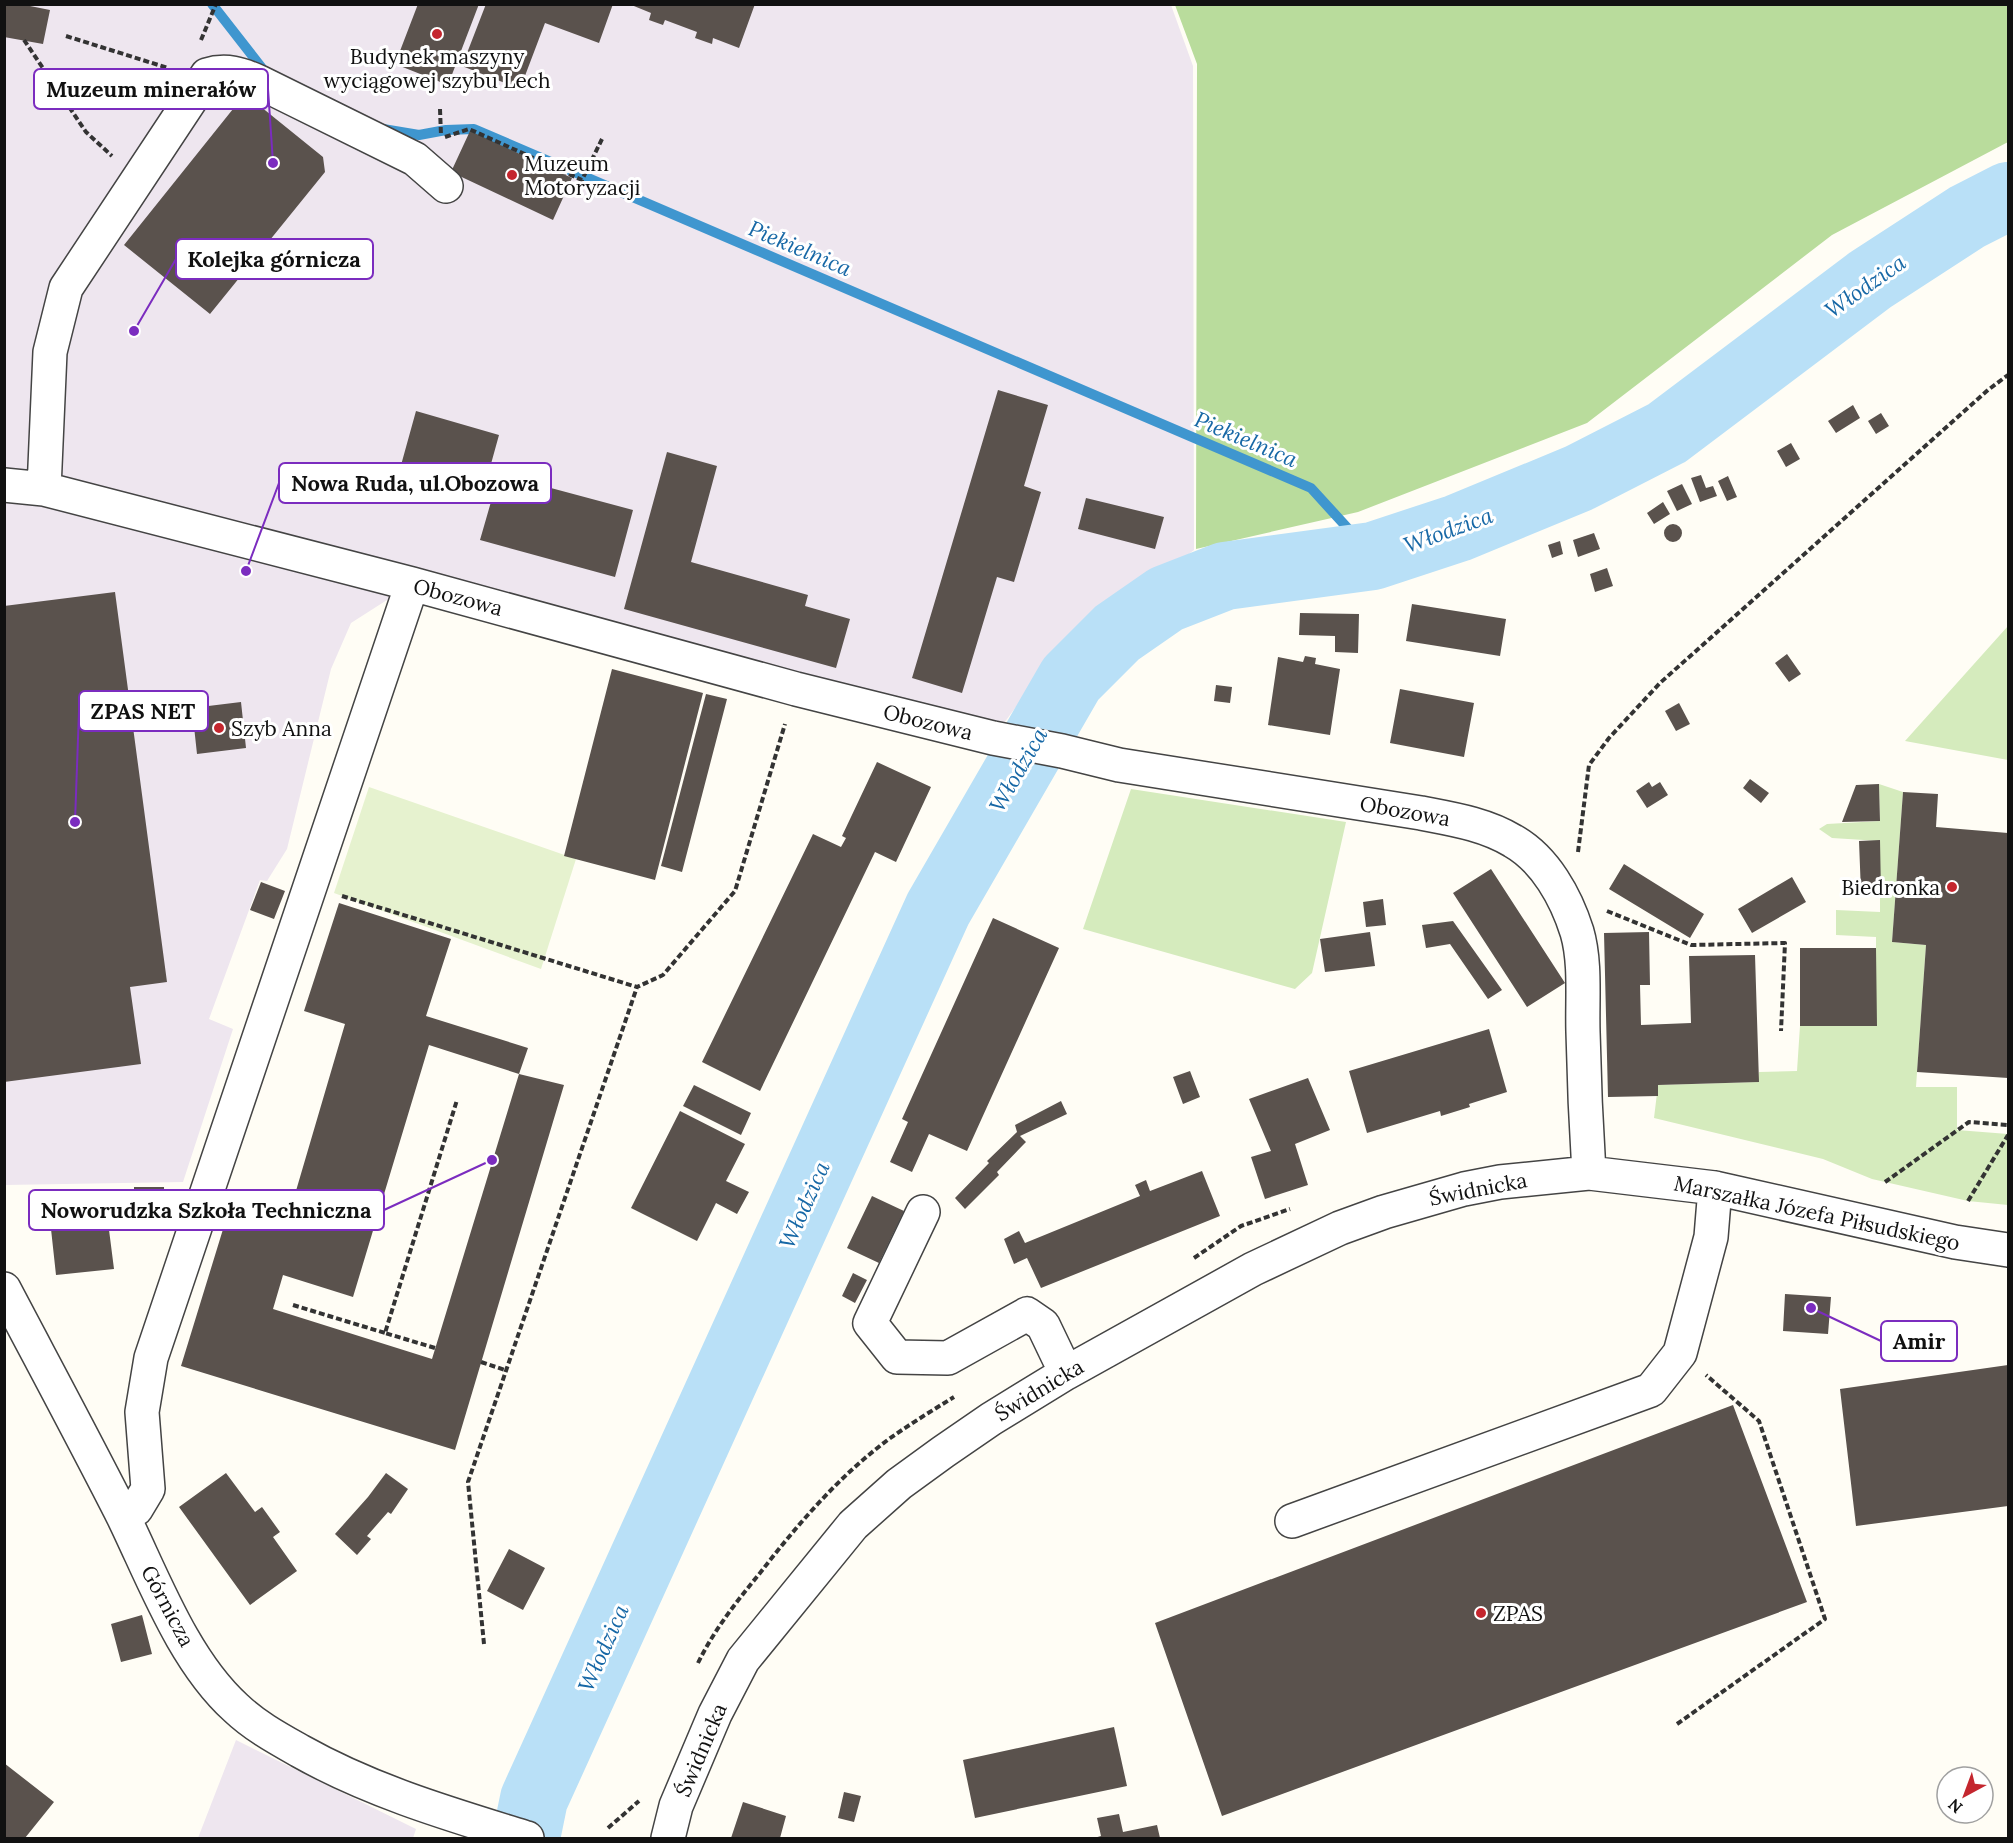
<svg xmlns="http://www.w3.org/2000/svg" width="2013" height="1843" font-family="Lora,serif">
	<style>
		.industrial { fill: #eee6ef }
		.green { fill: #d5ebbd }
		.forest { fill: #b9dc9c }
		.pitch { fill: #e6f2cf }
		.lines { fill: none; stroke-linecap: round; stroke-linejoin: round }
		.stream { stroke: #3f96cf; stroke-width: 10 }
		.river { stroke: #b9e0f7; stroke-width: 68 }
		.building { fill: #5a524d; fill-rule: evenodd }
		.minor-casing { stroke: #444; stroke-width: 36 }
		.path { stroke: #333; stroke-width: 4; stroke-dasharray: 6 3; stroke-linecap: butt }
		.minor { stroke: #fff; stroke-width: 33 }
		.poi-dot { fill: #c4262e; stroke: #fff; stroke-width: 2 }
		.labels { text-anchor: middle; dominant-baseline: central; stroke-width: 6; stroke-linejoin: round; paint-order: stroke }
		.poi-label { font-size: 21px; fill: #111; stroke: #fff; text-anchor: start }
		.street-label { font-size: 21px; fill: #111; stroke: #fff }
		.water-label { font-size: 22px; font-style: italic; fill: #1768a6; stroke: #fff }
		.leader { fill: none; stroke: #7b2cbf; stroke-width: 2 }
		.callout-dot { fill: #7b2cbf; stroke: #fff; stroke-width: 2 }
		.callout { fill: #fff; stroke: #7b2cbf; stroke-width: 2 }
		.callout-label { font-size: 22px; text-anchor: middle; font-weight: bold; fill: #111 }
	</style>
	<rect width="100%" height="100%" fill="#fffdf5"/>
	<path class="industrial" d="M 4,5 L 1171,5 L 1193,66 L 1194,550 L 1052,658 L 993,738 L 412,584 L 351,623 L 331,669 L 287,849 L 267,881 L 260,880 L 209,1019 L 233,1029 L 183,1182 L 5,1185 Z
		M 236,1740 L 416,1829 L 413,1838 L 198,1838 Z"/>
	<path class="green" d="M 2008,626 L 2008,760 L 1905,741 Z
		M 1879,784 L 1903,792 L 1892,942 L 1926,945 L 1916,1087 L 1957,1087 L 1957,1130 L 2008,1134 L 2008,1205 L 1968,1201 L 1872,1179 L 1823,1159 L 1654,1118 L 1658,1085 L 1758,1082 L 1759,1072 L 1797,1071 L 1800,1026 L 1876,1026 L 1876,937 L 1836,935 L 1836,910 L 1880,912 L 1880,841 L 1832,838 L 1819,829 L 1827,824 L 1880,821 Z
		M 1131,789 L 1346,822 L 1312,973 L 1295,989 L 1083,929 Z"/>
	<path class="forest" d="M 1175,5 L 2008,5 L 2008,142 L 1832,235 L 1587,423 L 1358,512 L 1196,549 L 1197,64 Z"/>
	<path class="pitch" d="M 369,787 L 576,859 L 541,969 L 334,893 Z"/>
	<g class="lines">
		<path class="stream" d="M 212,4 L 265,72
			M 383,129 L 419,135 L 446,130 L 474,129 L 1311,488 L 1373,556"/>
		<path class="river" d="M 526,1838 L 534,1799 L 938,909 L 1071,679 L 1117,633 L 1166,599 L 1225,576 L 1373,556 L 1458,528 L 1579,478 L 1667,433 L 1870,280 L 1967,217 L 2008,196"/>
	</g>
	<path class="building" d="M 4,4 L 20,4 L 50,10 L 43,44 L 4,37 Z
		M 418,4 L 479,4 L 448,85 L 395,64 Z
		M 486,4 L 613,4 L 599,43 L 545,23 L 520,89 L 462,66 Z
		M 629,4 L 755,4 L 739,48 L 713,38 L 712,44 L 695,38 L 697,32 L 665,20 L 663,25 L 649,20 L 651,13 Z
		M 245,94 L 323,157 L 325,172 L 210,314 L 124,245 Z
		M 470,131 L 572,178 L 553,220 L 451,172 Z
		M 998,390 L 1048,405 L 1024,486 L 1041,492 L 1014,582 L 997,577 L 962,693 L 912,678 Z
		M 1853,405 L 1860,418 L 1836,433 L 1828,421 Z
		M 416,411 L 499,435 L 481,500 L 398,476 Z
		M 1881,413 L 1889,426 L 1876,434 L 1868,421 Z
		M 1791,443 L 1800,459 L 1786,467 L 1777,451 Z
		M 667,452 L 717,466 L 691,562 L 808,595 L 805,606 L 850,619 L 836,668 L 624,609 Z
		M 499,474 L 633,510 L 615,577 L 480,540 Z
		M 1701,475 L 1706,488 L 1713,486 L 1717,496 L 1700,502 L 1691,478 Z
		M 1728,476 L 1737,497 L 1727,501 L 1718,481 Z
		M 1682,484 L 1692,504 L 1677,511 L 1667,491 Z
		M 1086,498 L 1164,517 L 1155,549 L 1078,529 Z
		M 1663,502 L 1670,514 L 1654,524 L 1647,513 Z
		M1664 533a9 9 0 1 1 18 0a9 9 0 1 1-18 0Z
		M 1594,533 L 1600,549 L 1578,557 L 1573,540 Z
		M 1560,541 L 1563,554 L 1552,558 L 1548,545 Z
		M 1607,568 L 1613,586 L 1595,592 L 1590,574 Z
		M 115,592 L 167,982 L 130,987 L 141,1064 L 4,1082 L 4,606 Z
		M 1412,604 L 1506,619 L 1500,656 L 1406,641 Z
		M 1300,613 L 1359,614 L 1358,653 L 1335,652 L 1335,636 L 1299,635 Z
		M 1787,654 L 1801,674 L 1789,682 L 1775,663 Z
		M 1305,656 L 1316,658 L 1315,664 L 1340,669 L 1330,735 L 1268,725 L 1278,657 L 1303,662 Z
		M 612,669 L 703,693 L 655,880 L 564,856 Z
		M 1216,685 L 1232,687 L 1230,703 L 1214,701 Z
		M 1400,689 L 1474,703 L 1464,757 L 1390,743 Z
		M 706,694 L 727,699 L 682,872 L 661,866 Z
		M 241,702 L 246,748 L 197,754 L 192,708 Z
		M 1679,703 L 1690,724 L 1676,731 L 1665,711 Z
		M 877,762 L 931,787 L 896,862 L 875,852 L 760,1091 L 702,1062 L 813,834 L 841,847 L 846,838 L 842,836 Z
		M 1750,779 L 1769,793 L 1761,803 L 1743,788 Z
		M 1649,782 L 1652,787 L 1660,782 L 1668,795 L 1647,808 L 1636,791 Z
		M 1879,784 L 1880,821 L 1842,822 L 1856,785 Z
		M 1903,792 L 1938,794 L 1936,827 L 2008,833 L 2008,1078 L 1917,1072 L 1926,945 L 1892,942 Z
		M 1880,840 L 1881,892 L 1861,893 L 1859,841 Z
		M 1624,864 L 1704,914 L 1690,938 L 1609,889 Z
		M 1491,869 L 1565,983 L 1527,1007 L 1453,893 Z
		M 1792,877 L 1806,902 L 1752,933 L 1738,909 Z
		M 261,882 L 285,891 L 274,919 L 250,910 Z
		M 1383,899 L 1386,925 L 1366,927 L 1363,902 Z
		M 339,903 L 451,939 L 426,1016 L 528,1048 L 519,1074 L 564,1085 L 455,1450 L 181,1366 L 232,1200 L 288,1218 L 345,1024 L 304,1011 ZM 429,1045 L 519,1074 L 432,1359 L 273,1309 L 283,1275 L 353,1297 Z
		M 993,918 L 1059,948 L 967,1151 L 929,1134 L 912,1172 L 890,1162 L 908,1122 L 902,1119 Z
		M 1453,921 L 1502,990 L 1488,999 L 1450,944 L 1426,948 L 1422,925 Z
		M 1370,932 L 1375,966 L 1325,972 L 1320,939 Z
		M 1649,932 L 1650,985 L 1640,985 L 1641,1025 L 1691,1023 L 1689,956 L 1755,955 L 1759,1082 L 1658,1085 L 1658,1096 L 1608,1097 L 1604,933 Z
		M 1800,948 L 1876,948 L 1877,1026 L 1800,1026 Z
		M 1489,1029 L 1507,1092 L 1469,1104 L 1470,1107 L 1441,1116 L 1440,1111 L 1367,1133 L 1349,1071 Z
		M 1190,1071 L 1200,1097 L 1183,1104 L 1173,1077 Z
		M 1308,1078 L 1330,1130 L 1295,1144 L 1308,1185 L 1265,1199 L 1251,1157 L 1271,1151 L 1249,1099 Z
		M 694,1085 L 751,1113 L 741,1135 L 683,1106 Z
		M 1061,1101 L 1067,1114 L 1020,1136 L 1026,1142 L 1024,1144 L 997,1172 L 999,1175 L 965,1209 L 955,1198 L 989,1163 L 987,1161 L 1017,1132 L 1015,1125 Z
		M 680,1111 L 745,1144 L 726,1181 L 749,1192 L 737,1214 L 716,1203 L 697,1241 L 631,1208 Z
		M 1202,1171 L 1220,1216 L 1041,1288 L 1027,1258 L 1014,1264 L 1004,1239 L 1019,1231 L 1025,1243 L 1140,1196 L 1135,1185 L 1146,1180 L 1150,1191 Z
		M 134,1187 L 164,1187 L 165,1230 L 134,1230 Z
		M 872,1196 L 904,1211 L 879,1263 L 847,1248 Z
		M 103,1199 L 105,1223 L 108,1222 L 114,1269 L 56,1275 L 51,1229 L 79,1226 L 76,1202 Z
		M 853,1273 L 867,1280 L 855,1303 L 842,1296 Z
		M 1785,1294 L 1831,1297 L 1828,1334 L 1783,1331 Z
		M 2008,1365 L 2008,1506 L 1856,1526 L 1840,1389 Z
		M 1733,1405 L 1807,1602 L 1222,1816 L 1155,1623 Z
		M 226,1473 L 255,1512 L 262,1507 L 280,1532 L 273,1537 L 297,1571 L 250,1605 L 179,1507 Z
		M 386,1473 L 408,1489 L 391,1514 L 388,1512 L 367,1536 L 371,1539 L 357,1555 L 335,1534 L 368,1497 Z
		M 509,1549 L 545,1568 L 523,1610 L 487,1591 Z
		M 142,1615 L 152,1654 L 121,1662 L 111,1624 Z
		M 1114,1727 L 1127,1786 L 975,1818 L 963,1760 Z
		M 4,1763 L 54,1802 L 25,1838 L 4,1838 Z
		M 844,1792 L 861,1796 L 854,1822 L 838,1818 Z
		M 743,1802 L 786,1816 L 780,1838 L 731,1838 Z
		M 1119,1814 L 1123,1832 L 1157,1825 L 1160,1838 L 1094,1838 L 1101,1836 L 1097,1818 Z"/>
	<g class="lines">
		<defs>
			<path id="minor" d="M 4,485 L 44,489 L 412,584 L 796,689 L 993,738 L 1062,751 L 1119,765 L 1421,813 C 1452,819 1485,824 1513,841 C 1545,859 1566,897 1577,932 C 1586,963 1582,1000 1583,1032 C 1584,1079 1586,1126 1589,1173
				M 44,489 L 50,352 L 66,288 L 207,75 C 226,69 241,74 259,82 L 415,159 L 446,186
				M 923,1212 L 870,1323 L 897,1357 L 948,1358 L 1027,1314 L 1043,1325 L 1066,1373
				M 4,1289 C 44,1365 85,1441 124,1518 C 154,1580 184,1661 236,1708 C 255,1726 277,1738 300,1751 C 371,1791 449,1814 527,1838
				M 123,1516 L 136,1509 L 148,1489 L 142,1412 L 151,1358 L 412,584
				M 1292,1521 L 1651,1390 L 1680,1353 L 1711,1237 L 1715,1188
				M 668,1838 L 676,1806 L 715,1714 L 743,1660 L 853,1525 L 899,1484 L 943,1452 L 991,1419 L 1066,1373 L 1253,1269 L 1340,1228 L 1384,1212 L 1464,1189 L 1500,1182 L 1589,1173 L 1715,1188 L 1955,1242 L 2008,1250"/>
		</defs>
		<use href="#minor" class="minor-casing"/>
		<path class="path" d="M 66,36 L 168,68
			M 24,40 L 86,132 L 112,156
			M 201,40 L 216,4
			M 440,109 L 441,135
			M 445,137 L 469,129 L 582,180 L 602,139
			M 1578,852 L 1589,765 L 1609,738 L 1660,683 L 1988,390 L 2008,375
			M 342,896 L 637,987 L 663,975 L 735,891 L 785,724
			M 1607,911 L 1691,945 L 1785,943 L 1781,1031
			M 1885,1182 L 1969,1122 L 2008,1125
			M 1968,1201 L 2008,1135
			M 1194,1258 L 1241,1226 L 1290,1209
			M 293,1305 L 385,1333
			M 435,1348 L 385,1333 L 457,1100
			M 481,1362 L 505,1370
			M 484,1644 L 468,1482 L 637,987
			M 698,1663 C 714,1630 737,1601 760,1573 C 798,1524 839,1476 889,1439 C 910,1424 933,1410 954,1397
			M 1677,1724 L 1825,1619 L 1759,1421 L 1706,1375
			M 608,1828 L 639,1801"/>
		<use href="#minor" class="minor"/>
	</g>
	<g class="poi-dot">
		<circle cx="437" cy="34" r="6"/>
		<circle cx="512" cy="175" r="6"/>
		<circle cx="219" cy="728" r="6"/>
		<circle cx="1952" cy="887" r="6"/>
		<circle cx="1481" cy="1613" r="6"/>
	</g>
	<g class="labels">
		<g class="poi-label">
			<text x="437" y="56" text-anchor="middle">Budynek maszyny<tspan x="437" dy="24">wyciągowej szybu Lech</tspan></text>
			<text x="524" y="163">Muzeum<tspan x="524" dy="24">Motoryzacji</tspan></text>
			<text x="231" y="728">Szyb Anna</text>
			<text x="1940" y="887" text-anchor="end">Biedronka</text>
			<text x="1493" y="1613">ZPAS</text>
		</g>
		<g class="street-label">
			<text transform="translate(458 597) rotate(15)">Obozowa</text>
			<text transform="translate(928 722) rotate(14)">Obozowa</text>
			<text transform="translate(1405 811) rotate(10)">Obozowa</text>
			<text transform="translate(1478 1189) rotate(-11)">Świdnicka</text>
			<text transform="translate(1817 1213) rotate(12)">Marszałka Józefa Piłsudskiego</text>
			<text transform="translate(1039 1390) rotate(-31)">Świdnicka</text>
			<text transform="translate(168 1606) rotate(62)">Górnicza</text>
			<text transform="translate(701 1750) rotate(-67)">Świdnicka</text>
		</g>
		<g class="water-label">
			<text transform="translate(800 248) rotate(23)">Piekielnica</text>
			<text transform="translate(1865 286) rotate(-35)">Włodzica</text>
			<text transform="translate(1246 439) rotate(23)">Piekielnica</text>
			<text transform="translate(1448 530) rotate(-20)">Włodzica</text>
			<text transform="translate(1018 770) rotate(-60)">Włodzica</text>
			<text transform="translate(804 1205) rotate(-66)">Włodzica</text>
			<text transform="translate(603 1648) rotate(-66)">Włodzica</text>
		</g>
	</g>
	<path class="leader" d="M273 163L268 89M134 331L176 259M246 571L279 483M75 822L79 711M492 1160L384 1210M1811 1308L1881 1341"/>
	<g class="callout-dot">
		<circle cx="273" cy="163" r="6"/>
		<circle cx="134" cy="331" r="6"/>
		<circle cx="246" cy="571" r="6"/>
		<circle cx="75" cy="822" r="6"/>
		<circle cx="492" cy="1160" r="6"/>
		<circle cx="1811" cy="1308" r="6"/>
	</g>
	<g class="callout">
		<rect x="34" y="69" width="234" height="40" rx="6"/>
		<rect x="176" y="239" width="197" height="40" rx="6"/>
		<rect x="279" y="463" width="272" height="40" rx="6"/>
		<rect x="79" y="691" width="129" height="40" rx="6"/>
		<rect x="29" y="1190" width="355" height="40" rx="6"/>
		<rect x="1881" y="1321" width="76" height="40" rx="6"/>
	</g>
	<g class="callout-label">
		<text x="151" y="97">Muzeum minerałów</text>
		<text x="274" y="267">Kolejka górnicza</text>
		<text x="415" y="491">Nowa Ruda, ul.Obozowa</text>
		<text x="143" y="719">ZPAS NET</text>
		<text x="206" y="1218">Noworudzka Szkoła Techniczna</text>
		<text x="1919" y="1349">Amir</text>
	</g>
	<rect width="2013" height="1843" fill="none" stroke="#111111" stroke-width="12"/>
	<g transform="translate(1965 1795) rotate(221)"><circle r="28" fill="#ffffff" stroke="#a0a0a0" stroke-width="1.5"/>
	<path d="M0-4.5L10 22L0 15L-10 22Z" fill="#c4262e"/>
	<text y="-9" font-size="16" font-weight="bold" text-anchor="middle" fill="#111111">N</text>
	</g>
</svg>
